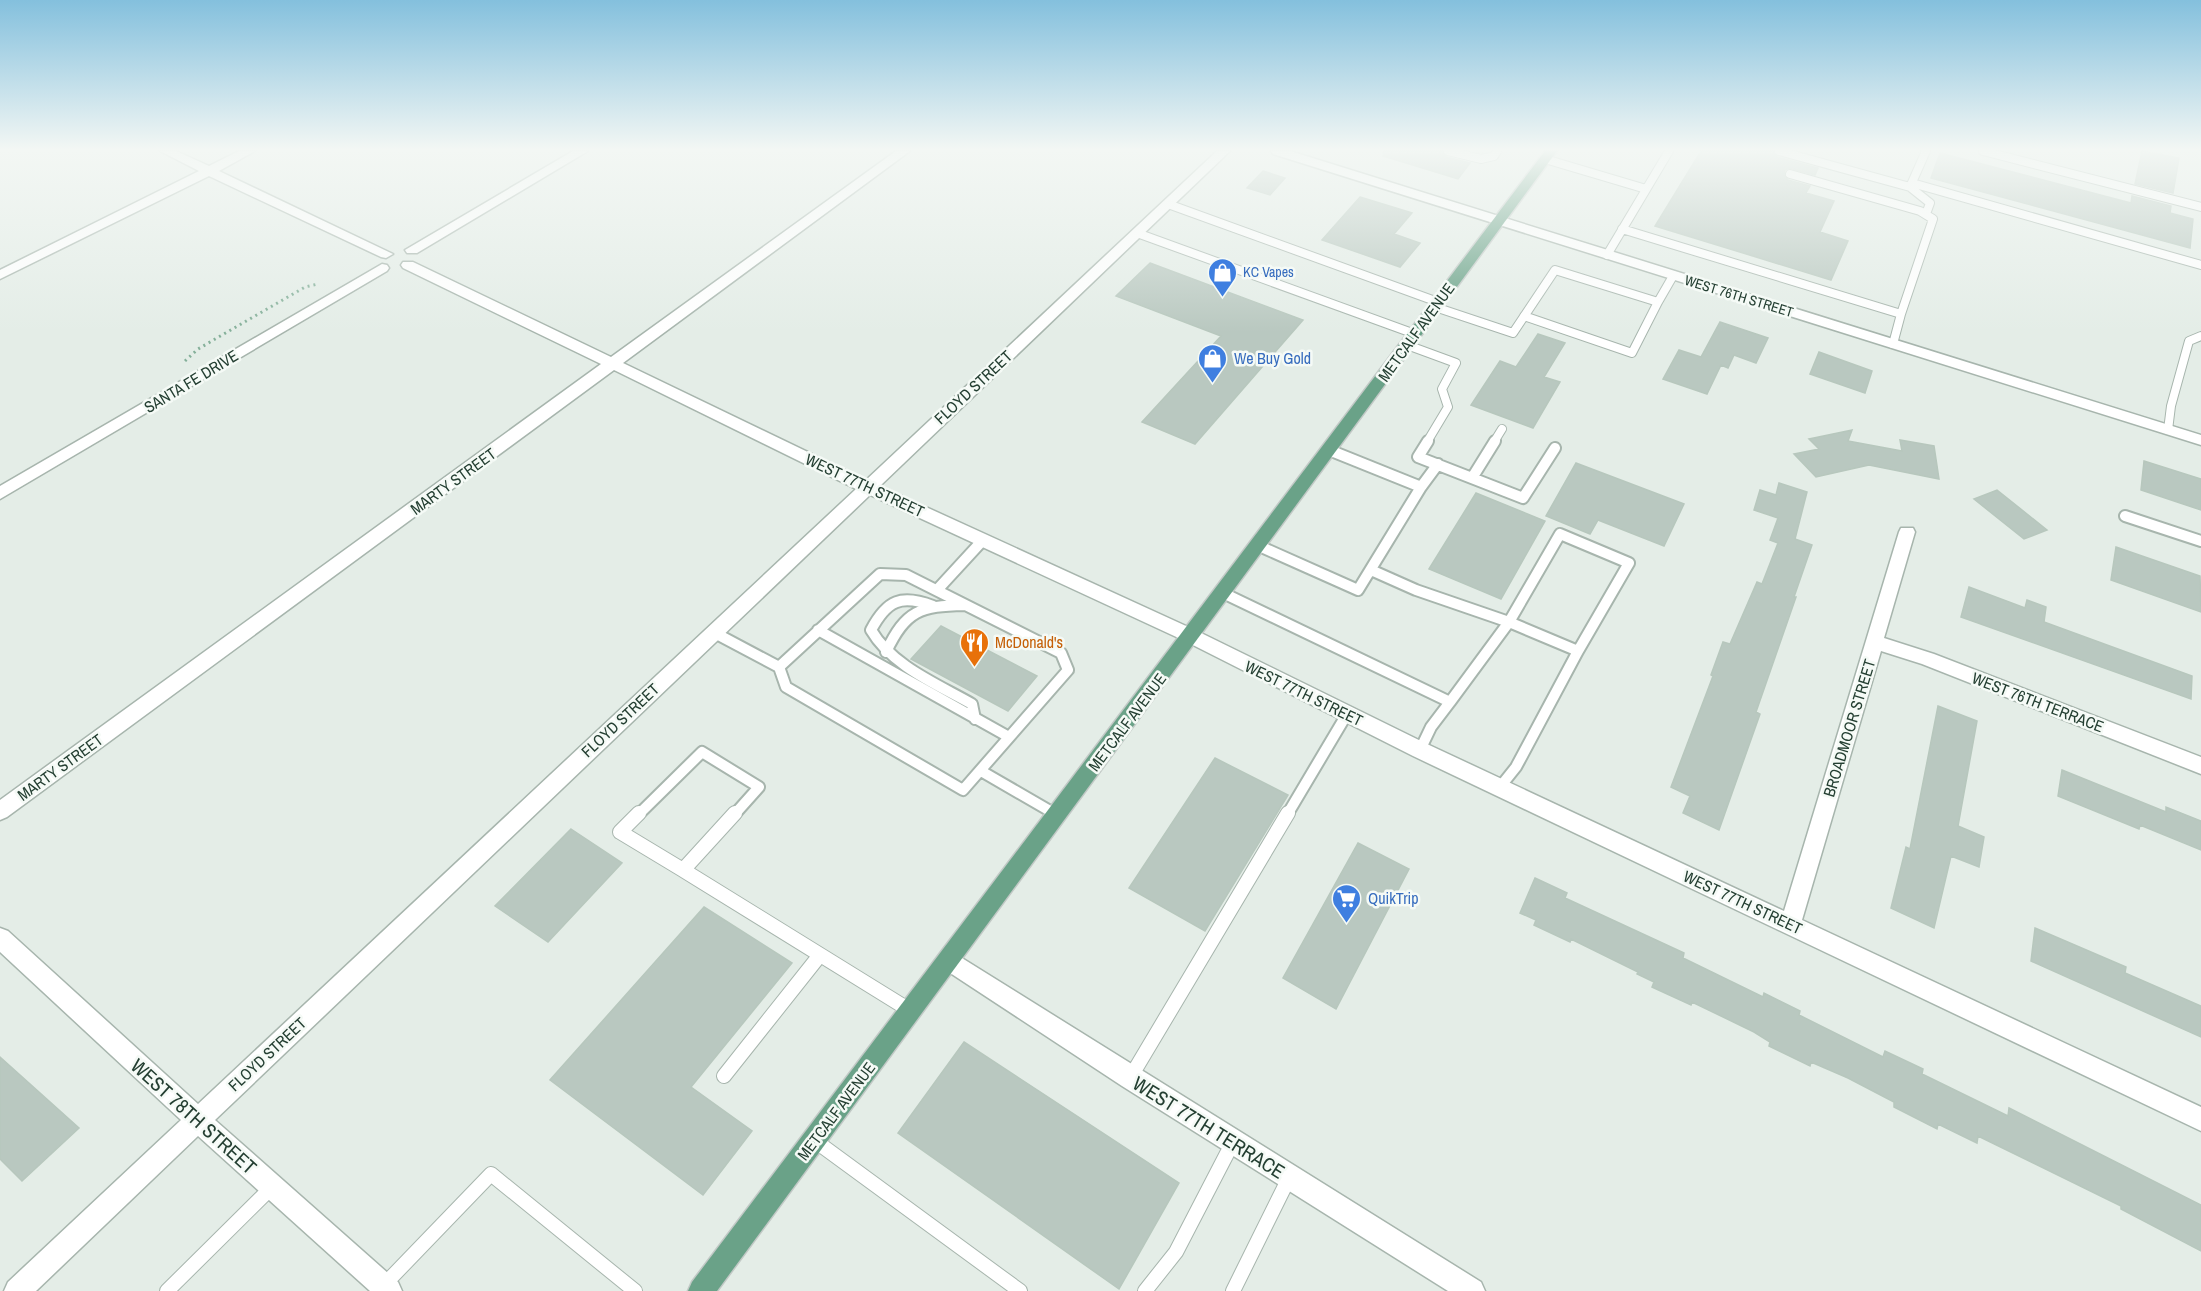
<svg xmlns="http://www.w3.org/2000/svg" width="2201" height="1291" font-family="'Archivo Narrow',sans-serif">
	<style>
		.building { fill: #b9c8c0; stroke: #b7c7bd; stroke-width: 1.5 }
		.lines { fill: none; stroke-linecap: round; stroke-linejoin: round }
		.service-far2-casing { stroke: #a7b5ad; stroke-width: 10 }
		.service-far1-casing { stroke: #a7b5ad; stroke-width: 14 }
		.service-casing { stroke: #a7b5ad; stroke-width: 16 }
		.minor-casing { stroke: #a7b5ad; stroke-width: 3 }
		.primary-casing { stroke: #c2c9c6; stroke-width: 3 }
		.path { stroke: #85b09a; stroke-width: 3; stroke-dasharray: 2 4; stroke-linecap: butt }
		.service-far2 { stroke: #fff; stroke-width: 8 }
		.service-far1 { stroke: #fff; stroke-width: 10 }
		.service { stroke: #fff; stroke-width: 14 }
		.minor { fill: #fff; fill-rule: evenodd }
		.primary { fill: #6aa288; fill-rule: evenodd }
		.labels { text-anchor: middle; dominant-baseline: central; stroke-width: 5; stroke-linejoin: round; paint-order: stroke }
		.far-shop-label { font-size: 14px; fill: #366cbe; stroke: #f5faf6; text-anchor: start }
		.far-street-label { font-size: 14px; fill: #243f32; stroke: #f5faf6 }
		.street-label { font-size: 16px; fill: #243f32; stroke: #f5faf6 }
		.shop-label { font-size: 16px; fill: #366cbe; stroke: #f5faf6; text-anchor: start }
		.food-label { font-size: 16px; fill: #c56008; stroke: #f5faf6; text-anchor: start }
		.near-street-label { font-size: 20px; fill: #243f32; stroke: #f5faf6 }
	</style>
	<rect width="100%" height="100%" fill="#e4ede7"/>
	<path class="building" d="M 1384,151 L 1442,151 L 1446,157 L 1470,163 L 1458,179 L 1383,156 Z
		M 1701,151 L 1773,151 L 1777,157 L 1818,168 L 1815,175 L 1789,168 L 1785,170 L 1784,175 L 1788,180 L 1810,186 L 1806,193 L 1834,201 L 1820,232 L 1848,241 L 1831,280 L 1655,226 Z
		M 2142,151 L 2179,158 L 2173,193 L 2135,184 Z
		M 1940,153 L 2131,203 L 2132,196 L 2171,206 L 2170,213 L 2193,219 L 2190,248 L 1931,178 Z
		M 1263,171 L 1285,178 L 1270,195 L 1247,188 Z
		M 1360,197 L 1412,213 L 1394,234 L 1420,243 L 1400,267 L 1322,240 Z
		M 1150,263 L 1303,320 L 1195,444 L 1142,422 L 1221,336 L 1116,296 Z
		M 1720,322 L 1768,338 L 1756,363 L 1734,355 L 1728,368 L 1721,365 L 1707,394 L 1663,379 L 1679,350 L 1701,357 Z
		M 1538,334 L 1565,343 L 1544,377 L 1560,382 L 1533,428 L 1471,405 L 1500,361 L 1516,367 Z
		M 1819,352 L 1872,371 L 1865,393 L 1810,374 Z
		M 1852,430 L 1848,441 L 1902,451 L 1900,440 L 1934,446 L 1939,479 L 1869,465 L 1816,477 L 1794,454 L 1819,449 L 1809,439 Z
		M 2144,461 L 2201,479 L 2201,510 L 2141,490 Z
		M 1576,463 L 1684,504 L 1664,546 L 1598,520 L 1590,534 L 1546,516 Z
		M 1779,483 L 1807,492 L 1795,539 L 1812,545 L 1794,597 L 1796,597 L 1756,712 L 1760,714 L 1719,830 L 1683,813 L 1690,796 L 1671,787 L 1713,676 L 1711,675 L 1723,642 L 1730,644 L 1757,582 L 1762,584 L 1778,543 L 1770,540 L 1778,518 L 1754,510 L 1760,490 L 1776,495 Z
		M 1997,490 L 2047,530 L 2024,539 L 1974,499 Z
		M 1476,493 L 1545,521 L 1501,599 L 1429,569 Z
		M 2116,547 L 2200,576 L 2201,612 L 2111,580 Z
		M 1969,587 L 2025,608 L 2027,600 L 2046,607 L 2044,622 L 2192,676 L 2191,699 L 1961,617 Z
		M 941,626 L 1037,676 L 1008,711 L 911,659 Z
		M 1938,706 L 1977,721 L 1958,826 L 1984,837 L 1979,867 L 1951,856 L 1934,928 L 1891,908 L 1906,847 L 1910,849 Z
		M 1215,758 L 1288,795 L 1205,931 L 1129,888 Z
		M 2062,770 L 2166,812 L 2166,807 L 2201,821 L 2201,850 L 2140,825 L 2139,829 L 2058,796 Z
		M 571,829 L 622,863 L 548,942 L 495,906 Z
		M 1358,843 L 1409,869 L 1336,1009 L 1283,978 Z
		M 1535,878 L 1567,893 L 1565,898 L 1684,953 L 1683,958 L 1763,997 L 1764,993 L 1800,1011 L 1799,1015 L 1883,1057 L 1885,1051 L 1923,1069 L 1922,1074 L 2008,1116 L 2009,1108 L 2201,1205 L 2201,1251 L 2121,1209 L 2121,1206 L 1978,1136 L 1977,1143 L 1938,1124 L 1937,1129 L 1894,1107 L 1894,1102 L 1848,1078 L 1811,1062 L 1810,1066 L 1769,1046 L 1770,1042 L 1754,1032 L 1692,1002 L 1691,1005 L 1652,987 L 1654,982 L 1637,974 L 1638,972 L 1571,939 L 1570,942 L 1534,925 L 1536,920 L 1520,913 Z
		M 704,907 L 792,963 L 691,1087 L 752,1131 L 703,1195 L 550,1080 Z
		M 2035,928 L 2126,967 L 2125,973 L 2201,1006 L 2201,1037 L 2031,961 Z
		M 964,1042 L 1179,1183 L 1119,1289 L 898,1133 Z
		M 0,1057 L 79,1128 L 22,1181 L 0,1159 Z"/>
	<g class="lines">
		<defs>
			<path id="service-far2" d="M 1448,151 L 1481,159 L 1494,156 L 1497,151
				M 1779,151 L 1910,187 L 1926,151
				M 1983,151 L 2201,207
				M 1545,159 L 1646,189
				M 1790,174 L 1920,211 L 1933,219 L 1901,314
				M 1912,183 L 2201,265
				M 1910,187 L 1930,203 L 1926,214
				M 1168,204 L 1438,302
				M 1622,229 L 1901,314 L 1893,344
				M 1137,233 L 1415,334
				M 1607,255 L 1669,151
				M 1435,307 L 1513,333 L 1555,270 L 1658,302 L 1673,276
				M 1524,316 L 1632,353 L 1658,302
				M 1407,345 L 1456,363 L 1442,389 L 1448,407 L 1427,442
				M 2168,430 L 2171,406 L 2189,341 L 2201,336
				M 1494,442 L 1502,429"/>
			<path id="service-far1" d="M 1428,441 L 1418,457 L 1523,498 L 1555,448
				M 1472,478 L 1495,441
				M 1421,487 L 1438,464
				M 2125,516 L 2201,541
				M 1560,534 L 1629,563 L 1578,651 L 1509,622 Z
				M 1257,545 L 1358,590 L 1421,487 L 1329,450
				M 1371,570 L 1416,590 L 1509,622 L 1450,702
				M 880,574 L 906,575 L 1061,653 L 1068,670 L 963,790 L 786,687 L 779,667 Z
				M 937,590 L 983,540
				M 1223,593 L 1450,702 L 1431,727 L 1420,750
				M 933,606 C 901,594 887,600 871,630 C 892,666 937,684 972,704 L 975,719
				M 818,630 L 1009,737
				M 713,632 L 779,667
				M 886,652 C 906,610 920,606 965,605
				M 981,771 L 1057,815
				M 1500,787 L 1516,767 L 1578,651
				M 638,815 L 702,752 L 759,787 L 734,815
				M 1287,815 L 1347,714"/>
			<path id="service" d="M 639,813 L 620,832 L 683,870
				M 1055,813 L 1058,815
				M 683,870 L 911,1011
				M 683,870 L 735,813
				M 724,1076 L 820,955
				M 1130,1078 L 1288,813
				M 814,1140 L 1020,1291
				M 383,1286 L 491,1174 L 635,1291
				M 167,1291 L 272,1187
				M 1145,1291 L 1176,1252 L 1233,1142
				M 1233,1291 L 1289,1178"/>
			<path id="minor" d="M 160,151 L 176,151 L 209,166 L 239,151 L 255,151 L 219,171 L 393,254 L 386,258 L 381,257 L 209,176 L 0,279 L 0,270 L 199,171 Z
				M 573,151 L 588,151 L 417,253 L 407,253 L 405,250 Z
				M 896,151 L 910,151 L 623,363 L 866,480 L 1217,151 L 1230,151 L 880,486 L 1197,631 L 1427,744 L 1784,911 L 1899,532 L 1901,528 L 1913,528 L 1915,532 L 1884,638 L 1934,654 L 2201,757 L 2201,774 L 1922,664 L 1881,651 L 1802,920 L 2201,1107 L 2201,1131 L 1413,756 L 1185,641 L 870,495 L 215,1120 L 398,1282 L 402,1291 L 370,1291 L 198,1136 L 36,1291 L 4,1291 L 8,1282 L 181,1120 L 0,952 L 0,928 L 8,931 L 198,1104 L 856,489 L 614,370 L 7,817 L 0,820 L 0,800 L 601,364 L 403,268 L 401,265 L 403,262 L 413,262 L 611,357 Z
				M 1271,151 L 1290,151 L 2201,435 L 2201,445 L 1273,154 Z
				M 382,264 L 387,265 L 389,268 L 387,271 L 0,499 L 0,486 Z
				M 949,950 L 1481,1282 L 1485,1291 L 1448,1291 L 1122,1086 L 941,967 L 938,960 L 941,953 Z"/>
			<path id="primary" d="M 1545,151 L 1557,151 L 717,1291 L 688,1291 L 692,1282 Z"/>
		</defs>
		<use href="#service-far2" class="service-far2-casing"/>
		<use href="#service-far1" class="service-far1-casing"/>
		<use href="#service" class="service-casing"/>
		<use href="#minor" class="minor-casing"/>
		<use href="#primary" class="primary-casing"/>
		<path class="path" d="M 185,361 L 198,349 L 305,287 L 318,284"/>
		<use href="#service-far2" class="service-far2"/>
		<use href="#service-far1" class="service-far1"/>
		<use href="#service" class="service"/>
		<use href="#minor" class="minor"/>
		<use href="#primary" class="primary"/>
	</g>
	<linearGradient id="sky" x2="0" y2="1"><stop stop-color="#84c0dd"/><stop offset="0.45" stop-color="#f3f7f4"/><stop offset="1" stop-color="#f3f7f4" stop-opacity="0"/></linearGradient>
	<rect width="2201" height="332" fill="url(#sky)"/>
	<defs>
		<symbol id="shop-pin" viewBox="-11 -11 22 30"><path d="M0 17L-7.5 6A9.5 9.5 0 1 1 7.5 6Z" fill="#3f7fe0" stroke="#f5faf6"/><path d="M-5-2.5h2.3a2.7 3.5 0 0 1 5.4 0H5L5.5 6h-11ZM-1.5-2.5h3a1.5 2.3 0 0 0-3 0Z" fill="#fff"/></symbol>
		<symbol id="restaurant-pin" viewBox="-11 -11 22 30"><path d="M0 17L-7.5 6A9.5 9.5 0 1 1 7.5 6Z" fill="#e8710a" stroke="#f5faf6"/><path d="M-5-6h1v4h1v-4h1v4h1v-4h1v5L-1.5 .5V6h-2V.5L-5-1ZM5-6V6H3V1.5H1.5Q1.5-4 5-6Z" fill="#fff"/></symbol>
		<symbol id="supermarket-pin" viewBox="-11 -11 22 30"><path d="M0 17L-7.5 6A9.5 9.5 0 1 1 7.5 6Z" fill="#3f7fe0" stroke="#f5faf6"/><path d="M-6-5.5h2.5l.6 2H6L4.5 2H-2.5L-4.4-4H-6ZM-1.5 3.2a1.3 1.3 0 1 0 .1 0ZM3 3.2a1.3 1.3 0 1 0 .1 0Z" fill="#fff"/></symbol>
	</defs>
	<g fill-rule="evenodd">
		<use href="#shop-pin" x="1206" y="256" width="33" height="45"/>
		<use href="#shop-pin" x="1196" y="342" width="33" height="45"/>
		<use href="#restaurant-pin" x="958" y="626" width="33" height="45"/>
		<use href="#supermarket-pin" x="1330" y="882" width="33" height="45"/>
	</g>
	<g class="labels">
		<g class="far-shop-label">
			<text x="1243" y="272">KC Vapes</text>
		</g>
		<g class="far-street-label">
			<text transform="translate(1739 296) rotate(17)">WEST 76TH STREET</text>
		</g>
		<g class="street-label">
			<text transform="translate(1416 332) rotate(-54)">METCALF AVENUE</text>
			<text transform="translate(191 381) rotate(-31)">SANTA FE DRIVE</text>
			<text transform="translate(973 387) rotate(-43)">FLOYD STREET</text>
			<text transform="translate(453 481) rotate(-36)">MARTY STREET</text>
			<text transform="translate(865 485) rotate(25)">WEST 77TH STREET</text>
			<text transform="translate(1304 693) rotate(26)">WEST 77TH STREET</text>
			<text transform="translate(2038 702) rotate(21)">WEST 76TH TERRACE</text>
			<text transform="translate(620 720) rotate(-43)">FLOYD STREET</text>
			<text transform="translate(1127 722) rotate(-53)">METCALF AVENUE</text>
			<text transform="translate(1849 728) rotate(-73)">BROADMOOR STREET</text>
			<text transform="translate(60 767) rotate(-36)">MARTY STREET</text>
			<text transform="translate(1743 902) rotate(25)">WEST 77TH STREET</text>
			<text transform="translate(267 1054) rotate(-43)">FLOYD STREET</text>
			<text transform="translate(836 1111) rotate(-53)">METCALF AVENUE</text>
		</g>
		<g class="shop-label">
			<text x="1234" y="358">We Buy Gold</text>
			<text x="1368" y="898">QuikTrip</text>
		</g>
		<g class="food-label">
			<text x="995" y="642">McDonald's</text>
		</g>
		<g class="near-street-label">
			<text transform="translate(194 1116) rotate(42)">WEST 78TH STREET</text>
			<text transform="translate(1209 1127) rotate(32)">WEST 77TH TERRACE</text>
		</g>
	</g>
</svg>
